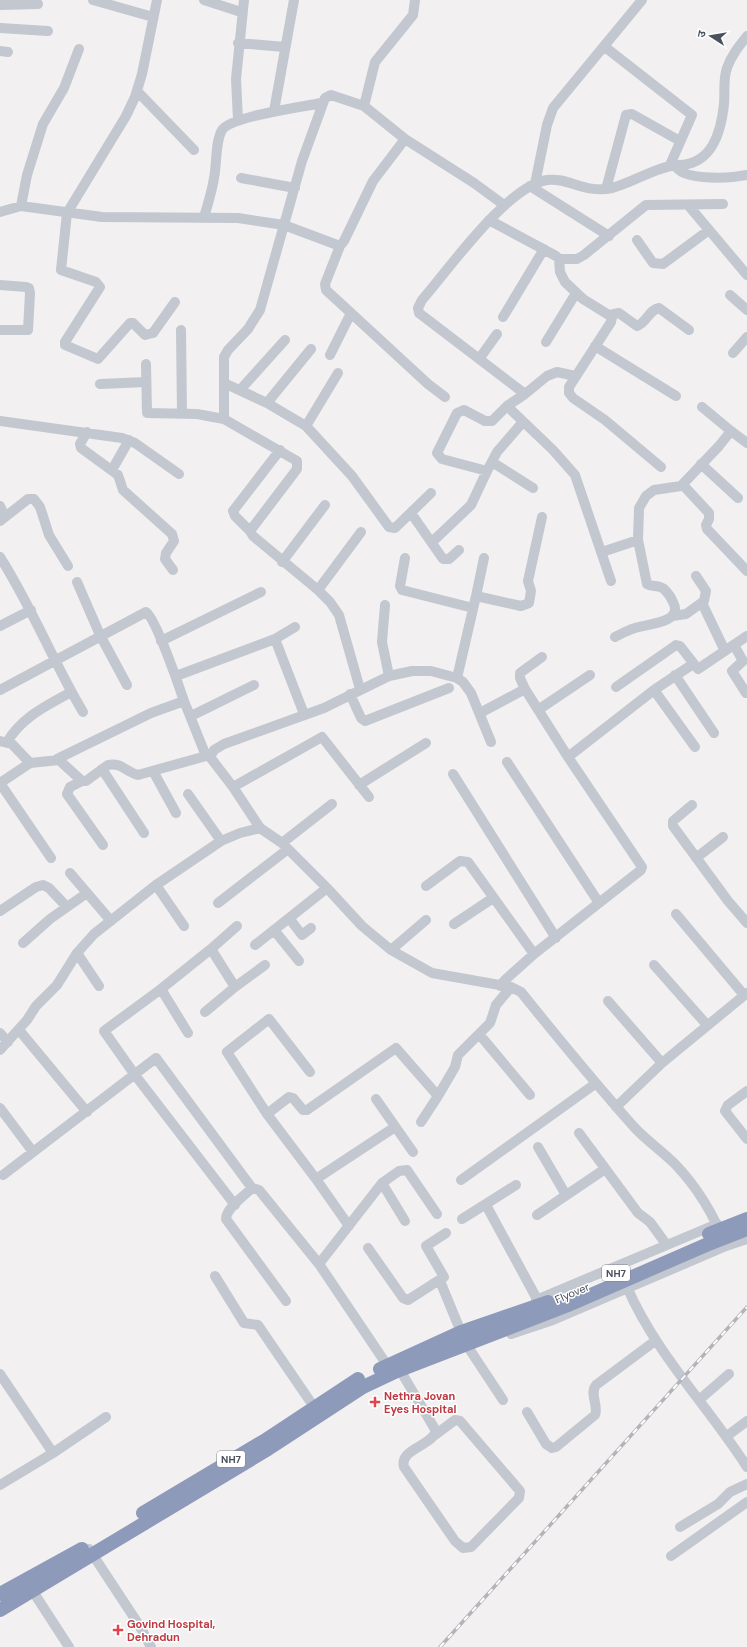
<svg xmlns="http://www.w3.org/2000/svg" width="747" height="1647" font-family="'DM Sans','Noto Sans Devanagari',sans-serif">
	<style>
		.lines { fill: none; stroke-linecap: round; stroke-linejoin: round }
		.minor { stroke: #c2c7d0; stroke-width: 10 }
		.highway { stroke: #8d9aba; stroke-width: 14 }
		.rail-casing { stroke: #b3b4b9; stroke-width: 3.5 }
		.rail { stroke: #fff; stroke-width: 2; stroke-dasharray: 6; stroke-linecap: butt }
		.health-dot { fill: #e0444e; stroke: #fff; stroke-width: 1.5 }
		.labels { text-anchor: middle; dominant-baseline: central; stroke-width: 3; stroke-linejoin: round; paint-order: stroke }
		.shield { fill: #fff; stroke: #80848d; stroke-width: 1 }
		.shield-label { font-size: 10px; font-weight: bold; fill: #4a505c }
		.street-label { font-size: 11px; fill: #4a505c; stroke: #fff }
		.health-label { font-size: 11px; font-weight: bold; fill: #be3a42; stroke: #fff; text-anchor: start }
	</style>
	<rect width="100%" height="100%" fill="#f2f0f0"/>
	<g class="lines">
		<path class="minor" d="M 93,0 L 153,17
			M 157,0 L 142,74 L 135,97 L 126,116 L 67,213 L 61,270 L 96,282 L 100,287 L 65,342 L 65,345 L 98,359 L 130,323 L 133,323 L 145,335 L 153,333 L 175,302
			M 204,0 L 241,12
			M 0,5 L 38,4
			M 0,28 L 48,31
			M 747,36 C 739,46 731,56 727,68 C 723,79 725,92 724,104 C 721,133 712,164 679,165 L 677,168 C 687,181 732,178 747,175
			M 238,43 L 285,47
			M 605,47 L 692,115 L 670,165
			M 0,51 L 8,52
			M 137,91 L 194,150
			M 364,106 L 375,62 L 413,15 L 415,0
			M 274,111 L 294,0
			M 238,120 L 236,79 L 244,0
			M 241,178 L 295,188
			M 535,184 L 547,125 L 553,108 L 642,0
			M 530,186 L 609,236
			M 606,189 L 626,115 L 632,114 L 680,141
			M 688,205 L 747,275
			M 21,206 L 27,175 L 43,124 L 64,88 L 79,49
			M 0,212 L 21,206 L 102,217 L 238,218 L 284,225 L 340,246 L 344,241 L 373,181 L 405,139
			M 204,217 C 208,204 212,191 214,178 C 217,165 215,142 222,130 C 231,116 303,107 321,103
			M 489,220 L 556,256 L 559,259 L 560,272 L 565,282 L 583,299 L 612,317 L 611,322 L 569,387 L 569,393 L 573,398 L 605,420 L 661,467
			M 637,240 L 653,263 L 663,264 L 709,230
			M 340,246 L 325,284 L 326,290 L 428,384 L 445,397
			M 559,259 L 577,259 L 584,255 L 646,205 L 723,204
			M 0,285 L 26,287 L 29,288 L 30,293 L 28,330 L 0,330
			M 730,295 L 747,310
			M 610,315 L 619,313 L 637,326 C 647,322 649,310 659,308 L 689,330
			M 503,317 L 544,249
			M 181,330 L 182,414
			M 546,342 L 576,293
			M 595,346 L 676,396
			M 733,353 L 747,337
			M 330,355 L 351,313
			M 479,359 L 497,334
			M 146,364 L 147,413 L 197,414 L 224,419 L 297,461 L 297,469 L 250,531 L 253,536 L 318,590 L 330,602 L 339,615 L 360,689
			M 224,383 L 267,403 L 306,426 L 352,476 L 389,527 L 395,528 L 431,493
			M 100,384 L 146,382
			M 240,390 L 285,340
			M 525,394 L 419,313 L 418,308 L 422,300 C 449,269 507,186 547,180 C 569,177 584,194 612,188 C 629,184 665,163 677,166
			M 267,403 L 311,349
			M 507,406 L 553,450 L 575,475 L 611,581
			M 224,419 L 224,357 L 228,350 L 248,329 L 260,310 L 302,161 L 325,98 L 331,95 L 364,106 L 405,139 L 474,183 L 504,205
			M 0,421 L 122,438 L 135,443 L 179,474
			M 306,426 L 338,373
			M 731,431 L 747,443
			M 87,432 L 80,444 L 81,448 L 118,475 L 123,490 L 172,534 L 174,541 L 166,553 L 165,559 L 173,570
			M 492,462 L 533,488
			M 701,464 L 738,498
			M 112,470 L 129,440
			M 487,471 L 442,459 L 437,453 L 457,413 L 464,410 L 485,421 L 492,421 L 507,406 L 525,394 L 547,376 L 557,372 L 575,376
			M 683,485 L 709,513 L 709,519 L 706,525 L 707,529 L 747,571
			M 0,506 L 5,517
			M 411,513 L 443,559 L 449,559 L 459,550
			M 0,521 L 28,499 L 34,499 L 40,507 L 49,535 L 68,566
			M 250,531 L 235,516 L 233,511 L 280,450
			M 432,542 L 471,505 L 487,471 L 497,452 L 522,423
			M 602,552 L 638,540 L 639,508 L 646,496 L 654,490 L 681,486 L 719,446 L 731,431 L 702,407
			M 0,557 C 32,607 53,662 83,712
			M 405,558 L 400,586 L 402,590 L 473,608
			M 282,562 L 325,505
			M 77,582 L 100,635 L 127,685
			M 318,590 L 361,532
			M 476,596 L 484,558
			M 702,603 L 725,651
			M 385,605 L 382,642 L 389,676
			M 672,616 L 686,614 L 704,601 L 706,591 L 696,576
			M 0,626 L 31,610
			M 615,637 C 621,634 628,630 635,628 C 647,624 684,623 673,602 C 671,597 668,593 664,589 C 659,585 652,587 647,584 L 638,540
			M 275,639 L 304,714
			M 161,641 L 261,592
			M 734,645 L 743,661 L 732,671 L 746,693
			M 675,675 L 714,733
			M 176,676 L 275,639 L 295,627
			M 457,678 L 476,596 L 521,606 L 529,603 L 531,591 L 528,581 L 542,517
			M 616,687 L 676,645 L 680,646 L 698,669 L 747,636
			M 0,690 L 146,612 C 156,619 179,686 184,701
			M 654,690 L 695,747
			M 350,694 L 361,718 L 365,721 L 449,688
			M 538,710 L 590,675
			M 480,713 L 525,689 L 520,678 L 520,673 L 542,657
			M 191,716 L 254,685
			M 0,741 L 12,744 L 30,763 L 59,760 L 82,781 L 86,781 L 108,765 C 121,762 126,772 138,775 L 206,756 L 210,757 L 233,787 L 260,828 L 282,843 L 327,888 L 362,926 L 391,950 L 432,973 L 511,987 L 521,992 C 558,1038 595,1083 634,1127 C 647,1141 662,1151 675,1164 C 698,1188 714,1215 726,1246
			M 7,742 C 23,716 45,707 71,692
			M 210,757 L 214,750 L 224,744 L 324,708 L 389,676 L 412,671 L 431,671 L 457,678 L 463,682 L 471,693 L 491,742
			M 568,757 L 654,690 L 693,664
			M 57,759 L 151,713 L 184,701 L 206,756
			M 507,762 L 599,903
			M 30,763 L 0,783 L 51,858
			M 102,769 L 144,833
			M 153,771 L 176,813
			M 453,774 L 556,938
			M 82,781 L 70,787 L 67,794 L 103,845
			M 359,785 L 426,743
			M 233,787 L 322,737 L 369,797
			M 188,794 L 221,841
			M 692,805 L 673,821 L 673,826 L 728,901 L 747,923
			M 282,843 L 332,804
			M 696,858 L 723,837
			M 70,873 L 111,921
			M 156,885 L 184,926
			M 426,886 L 460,861 L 468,862 L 534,954
			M 218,903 L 288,849
			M 0,911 L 36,887 L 43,885 L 49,888 L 67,907
			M 676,914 L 744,995
			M 289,918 L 302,935 L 311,928
			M 454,924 L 493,898
			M 274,930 L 299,961
			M 23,943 L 50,919 L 87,893
			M 255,945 L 327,888
			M 211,949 L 237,926
			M 391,950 L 426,920
			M 77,953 L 99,986
			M 654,965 L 707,1025
			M 500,986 L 505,980 L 534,954 L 641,870 L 642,867 L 568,757 L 525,689
			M 161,989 L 188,1033
			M 608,1001 L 662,1063
			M 205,1012 L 235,987
			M 19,1030 L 87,1112
			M 0,1033 L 8,1042
			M 479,1034 L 490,1023 L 496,1005 L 511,987
			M 0,1050 L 27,1020 L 36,1006 L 57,985 L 77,953 L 94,934 L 156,885 L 221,841 L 240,833 L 260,828
			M 310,1072 L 269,1019 L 227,1052 L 267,1114 L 316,1179 L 349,1226
			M 747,1091 L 728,1105 L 725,1111 L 747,1139
			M 438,1096 L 455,1067 L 458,1055 L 479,1034 L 530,1095
			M 376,1099 L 413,1152
			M 616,1107 L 662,1063 L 747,993
			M 0,1108 L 33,1152
			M 267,1114 L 289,1097 L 293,1098 L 303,1110 L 307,1110 L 396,1048 L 438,1096 L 421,1122
			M 579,1133 L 638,1213 L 650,1222 L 666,1244
			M 538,1147 L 566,1195
			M 3,1175 L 156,1058 L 252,1188
			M 316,1179 L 395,1127
			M 461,1180 L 595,1084
			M 382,1183 L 399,1171 L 407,1170 L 437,1214
			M 235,1205 L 135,1075 L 104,1031 L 161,989 L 211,949 L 235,987 L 265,965
			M 486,1205 L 537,1299
			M 537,1215 L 605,1169
			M 462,1219 L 516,1185
			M 368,1248 L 403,1298 L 408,1300 L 444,1277 L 426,1246 L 446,1233
			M 319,1264 L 382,1183 L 405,1221
			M 215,1276 L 244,1323 L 258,1325 L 314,1407
			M 440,1281 L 461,1332 L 466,1329
			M 627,1287 C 656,1354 708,1406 747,1467
			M 536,1300 L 717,1224
			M 286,1301 L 226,1219 C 226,1208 244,1196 252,1188 L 259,1190 L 319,1264 L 387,1365
			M 511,1334 L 553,1320 L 726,1246 L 747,1239
			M 471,1343 L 466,1344 L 503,1400
			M 400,1370 L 436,1431 C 432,1446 399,1449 404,1467 L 455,1541 L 463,1548 L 471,1547 L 519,1498 L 520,1491 L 460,1421 L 455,1420 L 435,1435
			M 0,1374 L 53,1453
			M 699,1400 L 729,1374
			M 527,1412 L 546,1444 L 552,1448 L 556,1447 L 595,1415 C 599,1405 589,1394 596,1385 L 655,1341
			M 727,1436 L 747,1421
			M 0,1485 L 53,1453 L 106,1417
			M 680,1527 L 718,1504 L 730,1492 L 747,1484
			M 89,1549 L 139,1625 L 151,1647
			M 671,1556 L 747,1502
			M 32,1590 L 69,1647"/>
		<path class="highway" d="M 709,1234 L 747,1219
			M 380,1369 L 461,1332 L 548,1302
			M 143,1513 L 264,1441 L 358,1379
			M 0,1594 L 82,1549
			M 0,1610 L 268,1449 L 363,1387 L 397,1371 L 568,1305 L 706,1245 L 747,1229"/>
		<defs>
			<path id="rail" d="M 440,1647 L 747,1307"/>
		</defs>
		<use href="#rail" class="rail-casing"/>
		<use href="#rail" class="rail"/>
	</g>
	<g class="health-dot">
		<path d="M373 1396h4v4h4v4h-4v4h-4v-4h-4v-4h4z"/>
		<path d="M116 1624h4v4h4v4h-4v4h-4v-4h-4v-4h4z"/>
	</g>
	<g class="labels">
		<g class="shield">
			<rect x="602" y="1265" width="28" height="16" rx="3"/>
			<rect x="217" y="1451" width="28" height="16" rx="3"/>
		</g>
		<g class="shield-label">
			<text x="616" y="1273">NH7</text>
			<text x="231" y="1459">NH7</text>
		</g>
		<g class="street-label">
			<text transform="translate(572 1293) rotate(-23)">Flyover</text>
		</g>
		<g class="health-label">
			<text x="384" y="1396">Nethra Jovan<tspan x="384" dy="13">Eyes Hospital</tspan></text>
			<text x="127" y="1624">Govind Hospital,<tspan x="127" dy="13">Dehradun</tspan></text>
		</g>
	</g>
	<g transform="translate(711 36) rotate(282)" stroke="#ffffff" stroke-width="3" paint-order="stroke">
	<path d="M0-3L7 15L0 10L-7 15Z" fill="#4a505c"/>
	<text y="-6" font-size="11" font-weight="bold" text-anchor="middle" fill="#4a505c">उ</text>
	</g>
</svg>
